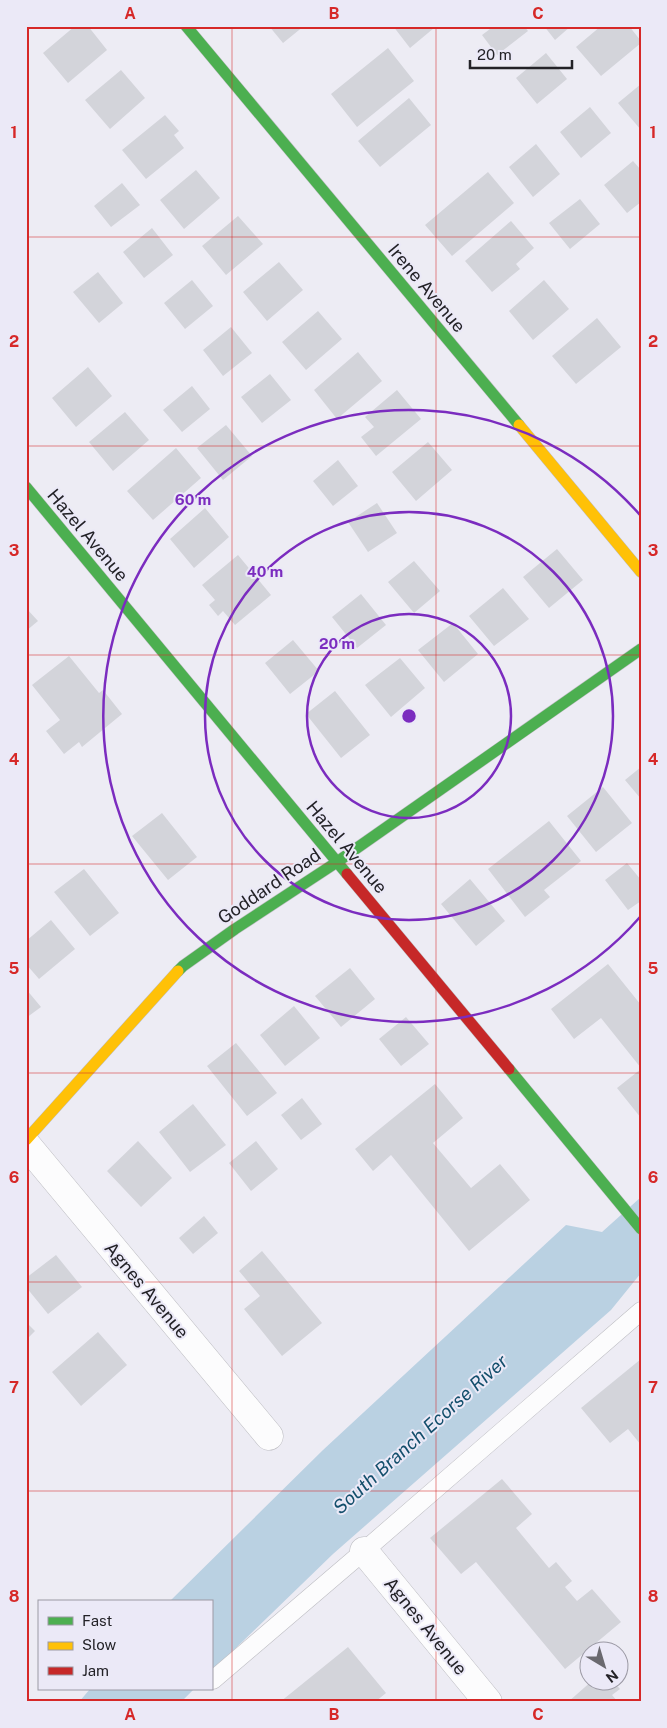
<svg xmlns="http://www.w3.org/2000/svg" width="667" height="1728" font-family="'Public Sans',sans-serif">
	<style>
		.water { fill: #bad1e2 }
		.building { fill: #d3d4da }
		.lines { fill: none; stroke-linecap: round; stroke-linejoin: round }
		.lane-casing { stroke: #bdbdc2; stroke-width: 19 }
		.street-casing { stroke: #bdbdc2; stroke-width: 29 }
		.fast-casing { stroke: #bdbdc2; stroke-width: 12 }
		.slow-casing { stroke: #bdbdc2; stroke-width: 12 }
		.jam-casing { stroke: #bdbdc2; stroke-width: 12 }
		.lane { stroke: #fcfcfd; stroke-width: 18 }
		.street { stroke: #fcfcfd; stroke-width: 28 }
		.fast { stroke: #4caf50; stroke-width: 11 }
		.slow { stroke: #ffc107; stroke-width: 11 }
		.jam { stroke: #c62828; stroke-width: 11 }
		.grid { fill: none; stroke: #d62828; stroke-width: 1; stroke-opacity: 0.55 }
		.ring { fill: none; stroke: #7b2cbf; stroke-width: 2.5 }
		.labels { text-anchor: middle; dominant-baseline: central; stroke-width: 4; stroke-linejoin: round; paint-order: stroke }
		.street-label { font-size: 18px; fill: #232227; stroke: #ebe9f7 }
		.water-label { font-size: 19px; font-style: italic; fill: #144f6c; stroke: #ebe9f7 }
		.centre { fill: #7b2cbf; stroke: #ebe9f7; stroke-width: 2.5 }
		.ring-label { font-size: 15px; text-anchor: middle; font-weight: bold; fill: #7b2cbf; stroke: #ebe9f7; stroke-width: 4; stroke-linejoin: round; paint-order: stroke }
		.neatline { fill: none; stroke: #d62828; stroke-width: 2 }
		.grid-label { font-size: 16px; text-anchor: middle; font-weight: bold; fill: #d62828 }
	</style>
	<rect width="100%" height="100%" fill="#edecf4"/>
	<path class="water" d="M 641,1197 L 641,1273 L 611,1310 L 333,1554 L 211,1672 L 211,1602 L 169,1602 L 323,1450 L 566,1225 L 602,1232 Z
		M 90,1689 L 194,1689 L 181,1702 L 79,1702 Z"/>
	<path class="building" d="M 75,26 L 88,26 L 107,50 L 68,83 L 43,53 Z
		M 269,26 L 304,26 L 283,43 Z
		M 393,26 L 432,26 L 434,28 L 410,48 Z
		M 494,26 L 524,26 L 528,31 L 497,55 L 482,35 Z
		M 544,26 L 571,26 L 555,40 Z
		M 601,26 L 629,26 L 641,41 L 641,43 L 601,76 L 576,47 Z
		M 388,48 L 414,81 L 357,127 L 331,94 Z
		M 546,53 L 567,79 L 537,104 L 516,78 Z
		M 121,70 L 145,98 L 110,129 L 85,100 Z
		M 641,84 L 641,130 L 618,103 Z
		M 409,98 L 431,125 L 380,167 L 358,141 Z
		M 590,107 L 611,133 L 581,158 L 560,132 Z
		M 165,115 L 179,131 L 174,135 L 184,148 L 146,179 L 122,150 Z
		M 536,144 L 560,174 L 533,197 L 509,167 Z
		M 633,161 L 641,170 L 641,202 L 627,213 L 604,185 Z
		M 196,170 L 220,198 L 184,229 L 160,200 Z
		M 488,172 L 514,203 L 452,256 L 425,225 Z
		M 122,183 L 140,205 L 111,227 L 94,206 Z
		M 580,199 L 600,224 L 570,249 L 549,223 Z
		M 238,216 L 263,244 L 226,275 L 202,246 Z
		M 511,221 L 534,248 L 516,264 L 520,269 L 492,292 L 465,261 Z
		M 152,228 L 173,255 L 144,278 L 123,252 Z
		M 279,262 L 303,290 L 267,321 L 243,292 Z
		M 98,272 L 123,303 L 99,323 L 73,292 Z
		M 192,280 L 213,306 L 185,329 L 164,303 Z
		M 544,280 L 569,309 L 533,340 L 509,311 Z
		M 318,311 L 342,339 L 306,370 L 282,342 Z
		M 597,318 L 621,347 L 576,384 L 552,356 Z
		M 231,327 L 252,353 L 223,376 L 203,350 Z
		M 358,352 L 382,381 L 337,419 L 314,390 Z
		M 88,367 L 112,396 L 76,427 L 52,398 Z
		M 270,374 L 291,400 L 262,423 L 241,397 Z
		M 192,386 L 210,409 L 182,432 L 163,410 Z
		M 397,390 L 421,419 L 376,456 L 361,437 L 374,427 L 365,417 Z
		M 125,412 L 149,440 L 113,471 L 89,442 Z
		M 226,425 L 252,456 L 223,480 L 197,448 Z
		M 428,442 L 452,470 L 416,501 L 392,472 Z
		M 176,448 L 201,478 L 153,520 L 127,491 Z
		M 338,460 L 358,486 L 333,506 L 313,481 Z
		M 377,503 L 397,533 L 368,552 L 348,522 Z
		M 205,508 L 229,537 L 194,568 L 170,539 Z
		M 557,549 L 583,580 L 549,608 L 523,577 Z
		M 238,555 L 271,595 L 235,625 L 223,611 L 218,616 L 209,605 L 215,600 L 202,585 Z
		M 414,561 L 440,591 L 414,613 L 388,582 Z
		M 503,588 L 529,619 L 494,646 L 469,616 Z
		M 361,594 L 386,625 L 357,648 L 332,617 Z
		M 26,608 L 38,621 L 26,631 Z
		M 453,623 L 478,654 L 444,682 L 418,650 Z
		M 293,640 L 319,671 L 290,694 L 265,663 Z
		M 69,656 L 99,693 L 103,690 L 122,714 L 82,747 L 79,742 L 64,754 L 46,731 L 60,720 L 32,685 Z
		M 400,658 L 425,688 L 391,717 L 365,685 Z
		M 335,691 L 370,735 L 341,758 L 306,714 Z
		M 641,767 L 641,799 L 625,780 Z
		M 603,787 L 632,823 L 596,852 L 567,816 Z
		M 162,813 L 197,857 L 168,880 L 132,836 Z
		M 549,821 L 581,861 L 544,890 L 550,897 L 525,917 L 488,869 Z
		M 627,863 L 641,880 L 641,901 L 628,910 L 605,880 Z
		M 84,869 L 119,913 L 90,936 L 54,892 Z
		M 470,879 L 505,921 L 476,946 L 441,904 Z
		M 51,920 L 75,949 L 39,979 L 26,964 L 26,941 Z
		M 608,964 L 641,1005 L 641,1068 L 601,1018 L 574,1039 L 551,1009 Z
		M 350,968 L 375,999 L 341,1027 L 315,996 Z
		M 26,989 L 41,1007 L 26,1018 Z
		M 294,1006 L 320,1038 L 285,1066 L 260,1035 Z
		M 406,1017 L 429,1044 L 401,1066 L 379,1039 Z
		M 236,1043 L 277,1093 L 247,1116 L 207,1066 Z
		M 641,1069 L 641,1118 L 617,1088 Z
		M 435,1084 L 463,1118 L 433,1143 L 471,1188 L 500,1164 L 530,1200 L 469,1251 L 391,1155 L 373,1171 L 355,1149 Z
		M 302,1098 L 322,1124 L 301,1140 L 281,1115 Z
		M 193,1104 L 226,1145 L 190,1172 L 159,1132 Z
		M 138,1141 L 172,1178 L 141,1207 L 107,1171 Z
		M 256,1141 L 278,1169 L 251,1191 L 229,1163 Z
		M 204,1216 L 218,1233 L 193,1254 L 179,1238 Z
		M 262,1251 L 322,1323 L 282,1356 L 244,1309 L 260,1296 L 239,1271 Z
		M 56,1255 L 82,1287 L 48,1314 L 26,1287 L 26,1278 Z
		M 26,1322 L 35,1331 L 26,1340 Z
		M 98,1332 L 127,1365 L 81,1406 L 52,1372 Z
		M 641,1359 L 641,1445 L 628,1429 L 610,1443 L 581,1408 Z
		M 502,1479 L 532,1514 L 516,1528 L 549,1568 L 556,1562 L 572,1581 L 565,1587 L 577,1601 L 592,1589 L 621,1622 L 565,1669 L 476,1562 L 461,1574 L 430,1538 Z
		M 348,1647 L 386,1693 L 375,1702 L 280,1702 Z
		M 593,1680 L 612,1680 L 620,1689 L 612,1695 L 618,1702 L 568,1702 Z"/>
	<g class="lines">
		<defs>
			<path id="lane" d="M 213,1680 L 364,1551 L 641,1311"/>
			<path id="street" d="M 26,1144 L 269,1436
				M 364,1551 L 488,1702"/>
			<path id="fast" d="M 186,26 L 519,425
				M 26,487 L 347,874
				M 178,971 L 183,966 L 235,929 L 337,862 L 641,649
				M 509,1069 L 641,1229"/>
			<path id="slow" d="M 519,425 L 641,572
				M 26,1140 L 178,971"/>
			<path id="jam" d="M 347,874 L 509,1069"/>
		</defs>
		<use href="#lane" class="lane-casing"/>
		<use href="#street" class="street-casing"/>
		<use href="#fast" class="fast-casing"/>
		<use href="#slow" class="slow-casing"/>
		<use href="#jam" class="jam-casing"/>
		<use href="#lane" class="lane"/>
		<use href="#street" class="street"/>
		<use href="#fast" class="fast"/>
		<use href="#slow" class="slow"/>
		<use href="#jam" class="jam"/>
	</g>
	<path class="grid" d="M 232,26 L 232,1702M 436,26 L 436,1702M 26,237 L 641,237M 26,446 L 641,446M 26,655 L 641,655M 26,864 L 641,864M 26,1073 L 641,1073M 26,1282 L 641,1282M 26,1491 L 641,1491"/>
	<g class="ring">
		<circle cx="409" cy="716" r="102"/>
		<circle cx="409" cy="716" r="204"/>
		<path d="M640 917A306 306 0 1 1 640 515"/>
	</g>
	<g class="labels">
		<g class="street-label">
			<text transform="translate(427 288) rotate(50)">Irene Avenue</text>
			<text transform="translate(88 535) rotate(50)">Hazel Avenue</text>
			<text transform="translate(347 847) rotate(50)">Hazel Avenue</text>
			<text transform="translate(269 886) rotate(-34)">Goddard Road</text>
			<text transform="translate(147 1290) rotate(50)">Agnes Avenue</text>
			<text transform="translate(426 1626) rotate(51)">Agnes Avenue</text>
		</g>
		<g class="water-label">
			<text transform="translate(420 1434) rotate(-42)">South Branch Ecorse River</text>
		</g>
	</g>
	<circle cx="409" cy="716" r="8" class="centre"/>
	<g class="ring-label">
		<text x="193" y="505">60 m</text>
		<text x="265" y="577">40 m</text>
		<text x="337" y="649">20 m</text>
	</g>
	<rect width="667" height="1728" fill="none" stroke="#ebe9f7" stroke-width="55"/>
	<rect x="38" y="1600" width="175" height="90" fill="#ebe9f7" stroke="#9b99a4"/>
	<rect x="48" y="1617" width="25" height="8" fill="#4caf50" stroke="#9b99a4"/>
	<text x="82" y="1626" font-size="15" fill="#232227">Fast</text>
	<rect x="48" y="1642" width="25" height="8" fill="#ffc107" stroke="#9b99a4"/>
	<text x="82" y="1650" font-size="15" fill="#232227">Slow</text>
	<rect x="48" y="1667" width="25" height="8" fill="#c62828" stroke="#9b99a4"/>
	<text x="82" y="1676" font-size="15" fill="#232227">Jam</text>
	<g transform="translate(604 1666) rotate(142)"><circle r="24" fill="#ebe9f7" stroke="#9b99a4"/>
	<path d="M0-4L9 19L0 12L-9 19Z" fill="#6a696f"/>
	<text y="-8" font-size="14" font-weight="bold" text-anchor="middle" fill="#232227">N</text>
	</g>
	<path d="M470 60v8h102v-8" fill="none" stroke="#232227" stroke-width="2.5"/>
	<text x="477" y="60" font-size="15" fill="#232227" stroke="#ebe9f7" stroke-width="4" paint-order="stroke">20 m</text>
	<rect x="28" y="28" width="612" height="1672" class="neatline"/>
	<g class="grid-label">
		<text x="130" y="19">A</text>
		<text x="334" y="19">B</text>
		<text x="538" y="19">C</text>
		<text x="14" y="138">1</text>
		<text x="653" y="138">1</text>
		<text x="14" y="347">2</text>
		<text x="653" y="347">2</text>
		<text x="14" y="556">3</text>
		<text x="653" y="556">3</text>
		<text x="14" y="765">4</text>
		<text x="653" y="765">4</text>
		<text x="14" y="974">5</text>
		<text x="653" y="974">5</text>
		<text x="14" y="1183">6</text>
		<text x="653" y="1183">6</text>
		<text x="14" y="1393">7</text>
		<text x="653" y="1393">7</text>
		<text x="14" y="1602">8</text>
		<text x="653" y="1602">8</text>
		<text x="130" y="1720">A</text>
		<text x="334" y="1720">B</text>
		<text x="538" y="1720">C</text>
	</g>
</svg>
